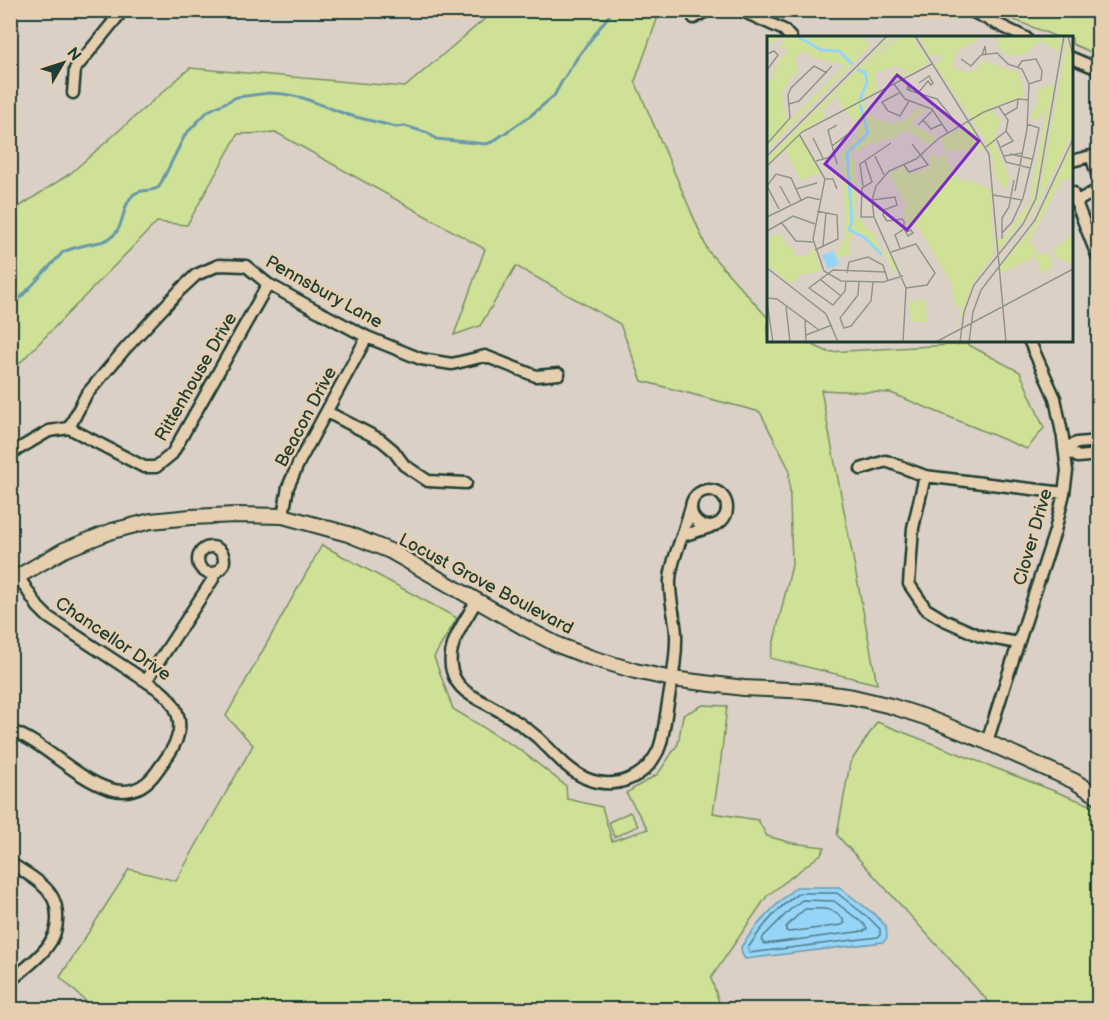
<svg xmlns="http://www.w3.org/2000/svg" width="1109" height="1020" font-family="'Balsamiq Sans',sans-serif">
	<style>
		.green { fill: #cee196; stroke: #768f65; stroke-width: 1.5 }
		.water { fill: #97d5f8; stroke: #6798aa; stroke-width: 1.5 }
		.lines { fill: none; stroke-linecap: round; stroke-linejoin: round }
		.shore { stroke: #4f7a82; stroke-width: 1.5 }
		.stream { stroke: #6798aa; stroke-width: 3 }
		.minor-casing { stroke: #1f3d34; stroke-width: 15 }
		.tertiary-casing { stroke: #1f3d34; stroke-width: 18 }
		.minor { stroke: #e6cfaf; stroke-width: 10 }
		.tertiary { stroke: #e6cfaf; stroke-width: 14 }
		.labels { text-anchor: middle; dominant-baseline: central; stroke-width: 5; stroke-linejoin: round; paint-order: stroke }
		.street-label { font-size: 18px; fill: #1f3d34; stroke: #e6cfaf }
		.inset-river { fill: none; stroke: #97d5f8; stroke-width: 3 }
		.inset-road { fill: none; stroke: #90958b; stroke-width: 1.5 }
		.view { fill: #7b2cbf; fill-opacity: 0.15; stroke: #7b2cbf; stroke-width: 3 }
		.inset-edge { fill: none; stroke: #1f3d34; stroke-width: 3 }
	</style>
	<rect width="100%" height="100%" fill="#dbd0c5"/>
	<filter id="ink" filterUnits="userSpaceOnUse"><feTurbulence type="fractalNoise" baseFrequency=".0167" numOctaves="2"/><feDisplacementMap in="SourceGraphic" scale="12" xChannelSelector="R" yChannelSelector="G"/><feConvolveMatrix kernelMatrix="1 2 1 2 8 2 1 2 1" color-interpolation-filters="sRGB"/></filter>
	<g filter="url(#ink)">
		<path class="green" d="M 494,11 L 660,11 L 635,81 L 708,251 L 768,318 L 768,340 L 804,341 L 828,352 L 967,344 L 1020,372 L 1044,428 L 1027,449 L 891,393 L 821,390 L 877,684 L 770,658 L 792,565 L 789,469 L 760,412 L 642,381 L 620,324 L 516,266 L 480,326 L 454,335 L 485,249 L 277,133 L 238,134 L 187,225 L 157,222 L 11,372 L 11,212 L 71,173 L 190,68 L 405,87 Z
			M 992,11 L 1033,11 L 1051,15 L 1061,11 L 1098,11 L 1098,55 L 1072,44 L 1072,38 L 1057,37 Z
			M 322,545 L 457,618 L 434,657 L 453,709 L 519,749 L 566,786 L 567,799 L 602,807 L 612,841 L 648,829 L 626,793 L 658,774 L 678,744 L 683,715 L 703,705 L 727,706 L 720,767 L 713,813 L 758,820 L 767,836 L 792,843 L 825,847 L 821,854 L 767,896 L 711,978 L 719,1002 L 713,1009 L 94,1009 L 60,977 L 129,869 L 176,881 L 253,745 L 226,716 Z
			M 877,722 L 1098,808 L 1098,1009 L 995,1009 L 837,835 L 850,763 Z
			M 630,812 L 638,826 L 614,837 L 609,822 Z"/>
		<path class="water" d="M 796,887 L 839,887 L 874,914 L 886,926 L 887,938 L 883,942 L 745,959 L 742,954 L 741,947 C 756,924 775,905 796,887 Z"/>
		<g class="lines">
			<path class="shore" d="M 799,893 L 837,893 L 870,919 L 880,929 L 880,935 L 878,937 L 749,953 L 748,948 C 760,929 780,905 799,893 Z
				M 802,900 L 834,901 L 864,924 L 867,929 L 864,931 L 765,944 L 763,943 L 762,940 L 764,936 L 791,909 Z
				M 805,909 C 821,909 837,906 845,923 L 842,925 L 789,932 L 786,931 L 786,927 L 798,915 Z"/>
			<path class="stream" d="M 10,309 L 63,252 C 72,248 81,246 90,244 C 96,243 103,242 108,239 C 126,230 120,207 133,195 C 141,188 150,193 159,187 L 185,135 L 208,111 L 237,97 L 269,93 L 284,94 L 303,98 L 348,115 L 396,127 L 405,126 L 428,133 L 436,139 L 486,144 L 492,142 L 530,116 L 554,96 L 561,83 L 577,58 L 613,10"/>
			<defs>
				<path id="minor" d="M 106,10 L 116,19
					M 740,10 L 784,30 L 791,38
					M 969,10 L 1026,38
					M 694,18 L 708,10
					M 1072,58 L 1098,69
					M 73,93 L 75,69 L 123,10
					M 1072,161 L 1091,156 L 1098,177
					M 1072,192 L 1098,258
					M 1075,202 L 1098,190
					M 327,412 L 381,440 L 393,450 L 404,465 L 428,481 L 466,483
					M 69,428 L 86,395 L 125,349 L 181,289 L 196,275 L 219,265 L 246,266 L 268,284 L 312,308 L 367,337 L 421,359 L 452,364 L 485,356 L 536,376 L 559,374
					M 1064,448 L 1078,457 L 1098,455
					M 1064,448 L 1077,443 L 1098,441
					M 10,454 L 49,431 L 69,428 L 144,467 L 156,467 L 172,454 L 268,284
					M 861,469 L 886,461 L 925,476 L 1064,493
					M 925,476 L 913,528 L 909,584 L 926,609 L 944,620 L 980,636 L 1018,643
					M691 508a18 18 0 1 1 36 0a18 18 0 1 1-36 0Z
					M 691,507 L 682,536 L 710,527
					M 283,516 L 288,487 L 299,462 L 367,337
					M198 560a13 13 0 1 1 26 0a13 13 0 1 1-26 0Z
					M 477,600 C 465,621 445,646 452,671 C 458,693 479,699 496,709 C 510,717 524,726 537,737 C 552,751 566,769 585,778 C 599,784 615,785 629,779 C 642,774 652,763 658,751 C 663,740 664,727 666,715 C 670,689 677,661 676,634 C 675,616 669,598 670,580 C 671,565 677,550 682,536
					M 146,681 L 213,579 L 213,573
					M 10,731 C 53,741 116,830 157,771 C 166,758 176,747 179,731 C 181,714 173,701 161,691 L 48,617 L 38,607 L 18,576
					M 987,742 L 1006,681 L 1055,531 L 1064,493 L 1067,471 L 1063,438 L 1055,398 L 1029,340
					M 10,863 C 21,870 32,876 41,884 C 51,892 57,903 57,916 C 59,946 31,963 10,981"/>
				<path id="tertiary" d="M 10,581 L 64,550 L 112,531 L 151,521 L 191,517 L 236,515 L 283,516 L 348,534 L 390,551 L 525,628 L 558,645 L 589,657 L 635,671 L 672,679 L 744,688 L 811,691 L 853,697 L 891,706 L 925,717 L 987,742 L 1074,781 L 1098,796"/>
			</defs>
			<use href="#minor" class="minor-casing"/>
			<use href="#tertiary" class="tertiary-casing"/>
			<use href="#minor" class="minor"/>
			<use href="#tertiary" class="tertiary"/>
		</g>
	</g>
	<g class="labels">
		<g class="street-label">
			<text transform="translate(324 292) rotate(29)">Pennsbury Lane</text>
			<text transform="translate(196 377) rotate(-60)">Rittenhouse Drive</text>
			<text transform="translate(306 417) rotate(-62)">Beacon Drive</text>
			<text transform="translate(1033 537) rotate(-74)">Clover Drive</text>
			<text transform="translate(486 584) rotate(28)">Locust Grove Boulevard</text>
			<text transform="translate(113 639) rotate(34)">Chancellor Drive</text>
		</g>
	</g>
	<g transform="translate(767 36)">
		<rect width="306" height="306" fill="#dbd0c5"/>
		<path d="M 0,0 L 96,0 L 103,10 L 0,114 L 0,46 L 7,42 L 8,27 L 15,31 L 10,23 L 16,22 L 21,13 L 15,13 L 16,2 L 0,8 ZM 36,15 L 46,22 L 78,29 L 24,84 L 19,82 L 15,58 L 24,41 L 31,37 L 28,21 ZM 124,0 L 129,0 L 96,33 L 134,0 L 145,0 L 160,23 L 158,30 L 121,49 L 127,44 L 126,35 L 140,38 L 138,33 L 129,30 L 108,36 L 110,55 L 97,62 L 97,69 L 105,82 L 124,87 L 140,84 L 148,73 L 160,72 L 143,87 L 170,102 L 161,109 L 140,94 L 130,101 L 113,104 L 114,113 L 109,105 L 84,118 L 88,127 L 88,180 L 95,184 L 100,194 L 107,196 L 112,212 L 124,220 L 130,232 L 129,241 L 120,221 L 105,213 L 95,199 L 86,198 L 82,205 L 83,218 L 68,222 L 79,200 L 75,117 L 91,101 L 90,86 L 75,71 L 70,58 L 55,75 L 58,82 L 31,97 L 54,137 L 33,144 L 19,114 L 0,129 L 0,123 ZM 151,0 L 218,0 L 190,15 L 185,32 L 201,36 L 212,32 L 215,24 L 252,37 L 257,60 L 222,72 L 234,84 L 226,105 L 242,141 L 239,153 L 228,142 L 227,124 L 215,99 L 168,28 L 175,23 L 174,18 L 164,21 ZM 231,0 L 295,0 L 270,150 L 259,180 L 230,216 L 229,205 L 236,203 L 262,167 L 280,71 L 271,84 L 263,82 L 270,67 L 270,54 L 287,47 L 292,16 L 273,5 L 257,19 L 241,20 L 231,10 ZM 300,4 L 306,28 L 306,97 L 257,195 L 273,155 ZM 198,90 L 204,90 L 216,113 L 179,115 L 173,104 ZM 306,107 L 306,142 L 295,144 L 262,206 L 270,214 L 267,218 L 283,218 L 286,230 L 275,238 L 268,221 L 233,237 L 232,231 L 265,193 ZM 162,115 L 169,123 L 179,117 L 185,138 L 198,146 L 204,145 L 223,153 L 227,219 L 205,248 L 190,292 L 194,272 L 187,267 L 184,247 L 151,190 L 140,187 L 136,174 L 140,171 L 122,137 L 137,131 L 144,138 L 163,132 ZM 13,197 L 20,210 L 28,214 L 27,220 L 40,220 L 46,212 L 55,235 L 33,239 L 24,248 L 0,229 L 3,202 ZM 306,198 L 306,228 L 290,222 L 286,214 ZM 158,264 L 160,286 L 144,285 L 141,266 Z" fill="#cee196" fill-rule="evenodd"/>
		<path d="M 66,215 L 73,228 L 61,233 L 55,219 Z" fill="#97d5f8"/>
		<path class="inset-river" d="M 30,0 L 54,14 L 72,15 L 86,29M 90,34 L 98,36 L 100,46 L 93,64M 93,68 L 101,97 L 80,117 L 85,186 L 82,194 L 97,201 L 115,219"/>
		<path class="inset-road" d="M 148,0 L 222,118 L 239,306M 301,0 L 306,19M 0,18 L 7,15 L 11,19 L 0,34M 214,19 L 230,17 L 241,28 L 255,33 L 262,48 L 260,93 L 248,155M 215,19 L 218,10 L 219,19M 194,23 L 204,30 L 214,19M 251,31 L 255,25 L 269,23 L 275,35 L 274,44 L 262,48M 127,48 L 138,63 L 165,73 L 181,97M 144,55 L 141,50 L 140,53 L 144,55 L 170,63 L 187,84M 132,57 L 115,66 L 121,75 L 133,80 L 142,65M 151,57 L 161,45 L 164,49 L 166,47 L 162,40 L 152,47M 22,68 L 32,65 L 65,30M 238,79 L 250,72 L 251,63M 156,84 L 164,93 L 175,88M 151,89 L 166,74M 32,98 L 58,143 L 46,203 L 57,235 L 74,245 L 116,246 L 136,240M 46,102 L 56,122M 230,104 L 239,126 L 263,132M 0,108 L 23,82 L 21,59 L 24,52 L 47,30 L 60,37M 65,110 L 81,98M 219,111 L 239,95 L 241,84 L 232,71M 234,111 L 246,105 L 239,95M 243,118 L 265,123M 0,120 L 120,0M 108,120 L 117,139M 237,120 L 255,117M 49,125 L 67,120M 98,125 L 105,146 L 95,152 L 94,181 L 107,181M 70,128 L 61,94 L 70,89M 137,129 L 142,136 L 161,129 L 145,108M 0,130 L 35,96 L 165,28M 58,143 L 66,143 L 70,153 L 68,149M 13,150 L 23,168M 96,150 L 93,128 L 124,107M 29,153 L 50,147M 226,159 L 255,164M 105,164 L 128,161 L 130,169 L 117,174 L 116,179 L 120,185 L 135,183 L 137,185 L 137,193 L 141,200 L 146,197 L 144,194 L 139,196M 12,173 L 0,150 L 9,138 L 24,142 L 34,164M 0,181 L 41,161 L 54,164M 14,186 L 29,205 L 46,206M 0,195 L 26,180 L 48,188M 235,197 L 245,186 L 256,162 L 267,117 L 272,92 L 260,88M 235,203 L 235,182 L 242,171 L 247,144M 56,210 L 59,177M 133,212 L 128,199 L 137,193M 48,214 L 71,203 L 70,179 L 50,175M 124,216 L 149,208 L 168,237 L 160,249 L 139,252M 0,232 L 59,278 L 71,306M 80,237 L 82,226 L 101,221 L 116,229 L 121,245M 54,244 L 74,260M 79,245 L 78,255 L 66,269 L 42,252 L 66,234 L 119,236M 92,246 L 91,259 L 73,282 L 77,292 L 84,290 L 104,265 L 106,246M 0,262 L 10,263 L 52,294M 0,266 L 6,306M 19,271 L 23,306M 38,283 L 39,306M 39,299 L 65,289M 136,306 L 139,252 L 107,181 L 105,164 L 109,150 L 122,135 L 149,123 L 172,102 L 217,76 L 251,63 L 262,64M 169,306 L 306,233M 193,306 L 197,276 L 207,249 L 256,188 L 269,162 L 297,0M 202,306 L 206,276 L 214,254 L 268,184 L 306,103"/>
		<path class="view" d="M 130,39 L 212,105 L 140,194 L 58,128 Z"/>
		<rect width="306" height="306" class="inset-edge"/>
	</g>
	<rect width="1109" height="1020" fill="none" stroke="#e6cfaf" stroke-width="36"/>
	<rect x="18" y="18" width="1073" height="984" fill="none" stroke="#1f3d34" stroke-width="2" filter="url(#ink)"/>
	<g transform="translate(63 63) rotate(51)" stroke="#e6cfaf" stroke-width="4.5" paint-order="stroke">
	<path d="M0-4.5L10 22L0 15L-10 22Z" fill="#1f3d34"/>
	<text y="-9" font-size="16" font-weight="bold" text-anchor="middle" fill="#1f3d34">N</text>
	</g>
</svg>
